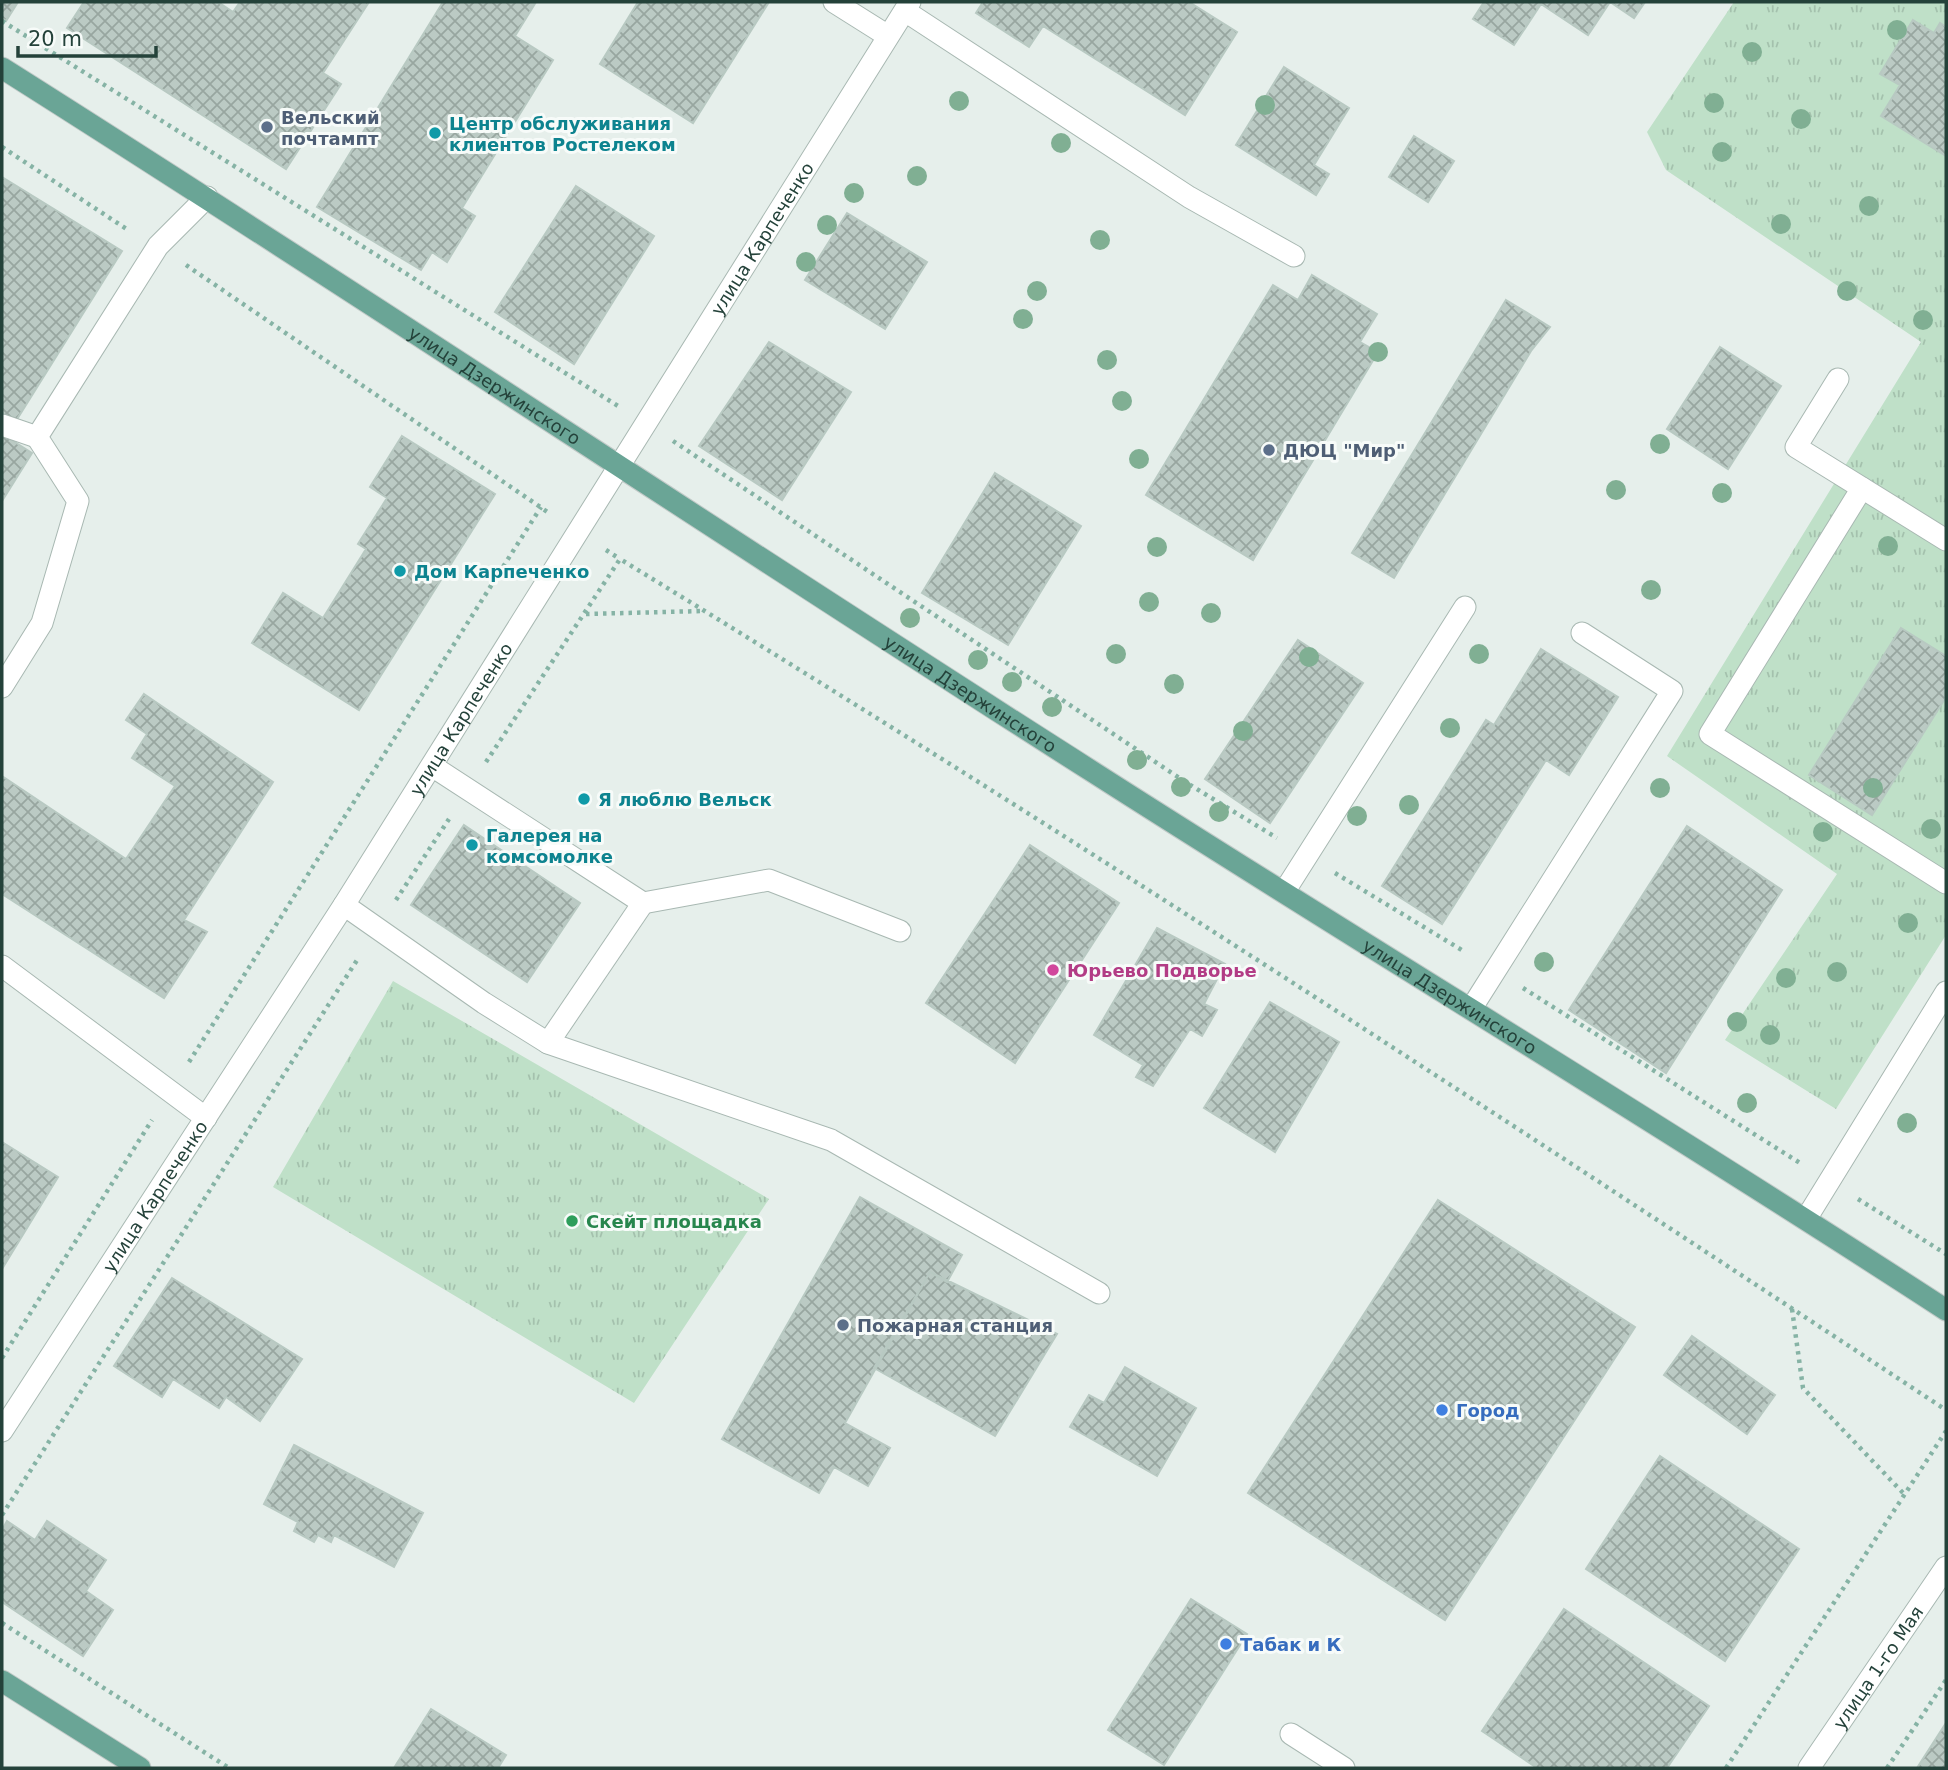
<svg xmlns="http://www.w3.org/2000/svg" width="1948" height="1770" font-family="'DejaVu Sans',sans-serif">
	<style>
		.park { fill: url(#park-tufts) }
		.building { fill: url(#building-cross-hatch); stroke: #b8c9c2; stroke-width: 2 }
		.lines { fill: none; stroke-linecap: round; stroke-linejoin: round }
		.minor-casing { stroke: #a8b8b2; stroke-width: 23 }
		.major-casing { stroke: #c2cac8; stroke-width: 23 }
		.path { stroke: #86b3a5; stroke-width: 4.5; stroke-dasharray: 3.5 5; stroke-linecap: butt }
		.minor { stroke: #fff; stroke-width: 21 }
		.major { stroke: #6aa596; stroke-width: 21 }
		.tree { fill: #80af93 }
		.service-dot { fill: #5c6f8a; stroke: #f7fbf9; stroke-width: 2.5 }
		.culture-dot { fill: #0f9aa8; stroke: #f7fbf9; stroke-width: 2.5 }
		.hotel-dot { fill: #d1479c; stroke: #f7fbf9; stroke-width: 2.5 }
		.leisure-dot { fill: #2e9e5b; stroke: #f7fbf9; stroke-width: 2.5 }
		.shop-dot { fill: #3f7fe0; stroke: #f7fbf9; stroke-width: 2.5 }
		.labels { text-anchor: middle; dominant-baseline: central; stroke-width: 6; stroke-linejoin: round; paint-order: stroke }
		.service-label { font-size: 18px; font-weight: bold; fill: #4e5e75; stroke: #f7fbf9; text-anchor: start }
		.culture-label { font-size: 18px; font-weight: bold; fill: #0d838f; stroke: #f7fbf9; text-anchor: start }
		.street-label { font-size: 18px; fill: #24423a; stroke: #f7fbf9 }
		.hotel-label { font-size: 18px; font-weight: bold; fill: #b23c85; stroke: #f7fbf9; text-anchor: start }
		.leisure-label { font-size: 18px; font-weight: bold; fill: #27864d; stroke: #f7fbf9; text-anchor: start }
		.shop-label { font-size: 18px; font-weight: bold; fill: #366cbe; stroke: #f7fbf9; text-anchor: start }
	</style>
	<defs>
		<pattern id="park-tufts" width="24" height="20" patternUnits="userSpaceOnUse" patternTransform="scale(1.75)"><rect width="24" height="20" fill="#bfe0c8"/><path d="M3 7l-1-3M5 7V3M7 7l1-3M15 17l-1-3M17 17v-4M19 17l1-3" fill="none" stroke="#a4c1ad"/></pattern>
		<pattern id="building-cross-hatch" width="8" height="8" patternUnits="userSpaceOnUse" patternTransform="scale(1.75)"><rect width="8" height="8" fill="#bbcac4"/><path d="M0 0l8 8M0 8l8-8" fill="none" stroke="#98a6a0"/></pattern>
	</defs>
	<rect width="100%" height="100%" fill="#e6efeb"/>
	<path class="park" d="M 1734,2 L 1946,2 L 1946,935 L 1836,1109 L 1725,1040 L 1837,874 L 1667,756 L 1921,342 L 1666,170 L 1647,132 Z
		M 393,981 L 769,1199 L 634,1403 L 273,1187 Z"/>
	<path class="building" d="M 2,2 L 18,2 L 6,21 L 2,18 Z
		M 84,2 L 218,2 L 233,12 L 240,2 L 369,2 L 323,73 L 341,84 L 286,169 L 67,28 Z
		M 443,2 L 536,2 L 515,36 L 553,60 L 462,208 L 475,216 L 447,262 L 432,252 L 421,270 L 317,207 Z
		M 638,2 L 769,2 L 693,123 L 600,64 Z
		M 983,2 L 1189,2 L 1237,32 L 1185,115 L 1043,26 L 1029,47 L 976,13 Z
		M 1484,2 L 1645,2 L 1634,18 L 1610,2 L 1588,35 L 1541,4 L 1514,45 L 1473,19 Z
		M 1913,20 L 1934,33 L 1940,23 L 1946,27 L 1946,156 L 1881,116 L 1900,85 L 1880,74 Z
		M 1284,67 L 1349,108 L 1314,165 L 1329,174 L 1316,195 L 1236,145 Z
		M 1414,136 L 1454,161 L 1428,202 L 1389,177 Z
		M 2,177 L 122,251 L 14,424 L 2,416 Z
		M 576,186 L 654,236 L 574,364 L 495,312 Z
		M 847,213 L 927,262 L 885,329 L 805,280 Z
		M 1312,275 L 1377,314 L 1360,342 L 1378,352 L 1253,560 L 1146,495 L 1273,285 L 1298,300 Z
		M 1506,300 L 1550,327 L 1531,351 L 1394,578 L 1352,553 Z
		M 769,342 L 851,392 L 782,500 L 699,446 Z
		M 1720,347 L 1781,386 L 1728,469 L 1667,429 Z
		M 2,434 L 32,453 L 2,501 Z
		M 402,436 L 495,494 L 359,710 L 252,643 L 283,593 L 323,618 L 366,549 L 358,544 L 387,498 L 370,487 Z
		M 995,473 L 1081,526 L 1008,645 L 922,593 Z
		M 1901,628 L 1946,656 L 1946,697 L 1872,815 L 1809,775 Z
		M 1298,640 L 1363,683 L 1270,823 L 1205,779 Z
		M 1541,649 L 1618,697 L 1569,775 L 1546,760 L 1442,924 L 1382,886 L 1486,720 L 1494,725 Z
		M 144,694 L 273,782 L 184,920 L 207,932 L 164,998 L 2,894 L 2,776 L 126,859 L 175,786 L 132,758 L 147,734 L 126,720 Z
		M 464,825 L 580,903 L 527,982 L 411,905 Z
		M 1687,826 L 1782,890 L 1666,1073 L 1569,1010 Z
		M 1030,845 L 1119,903 L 1015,1063 L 926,1003 Z
		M 1157,928 L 1225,964 L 1204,1004 L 1217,1010 L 1202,1036 L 1190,1029 L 1153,1086 L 1136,1077 L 1143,1065 L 1094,1035 Z
		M 1270,1002 L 1339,1042 L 1275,1152 L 1204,1108 Z
		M 2,1142 L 58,1177 L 2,1269 Z
		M 860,1197 L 962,1255 L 947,1282 L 930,1272 L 845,1423 L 890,1448 L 868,1486 L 834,1467 L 819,1493 L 722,1439 Z
		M 1438,1200 L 1635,1327 L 1445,1620 L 1248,1493 Z
		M 930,1272 L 1057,1334 L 995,1436 L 874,1368 Z
		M 172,1278 L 302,1359 L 260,1421 L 226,1397 L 219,1408 L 173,1379 L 162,1397 L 114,1366 Z
		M 1692,1336 L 1775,1395 L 1747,1434 L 1664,1375 Z
		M 1125,1367 L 1196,1408 L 1157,1476 L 1070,1427 L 1089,1395 L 1104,1403 Z
		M 294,1445 L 423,1513 L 394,1567 L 334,1535 L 331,1542 L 318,1535 L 314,1542 L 294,1531 L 298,1522 L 264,1504 Z
		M 1660,1456 L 1799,1549 L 1725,1661 L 1586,1569 Z
		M 7,1521 L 35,1540 L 47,1521 L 106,1560 L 86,1591 L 113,1610 L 83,1656 L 2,1602 L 2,1530 Z
		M 1191,1599 L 1247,1634 L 1164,1765 L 1108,1730 Z
		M 1564,1609 L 1709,1706 L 1667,1768 L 1537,1768 L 1482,1731 Z
		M 431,1709 L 506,1755 L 498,1768 L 394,1768 Z
		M 1946,1723 L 1946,1768 L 1917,1768 Z"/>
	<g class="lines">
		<defs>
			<g id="minor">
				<path d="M 834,2 L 888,36"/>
				<path d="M 905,11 L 1189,197 L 1294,256"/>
				<path d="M 1838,379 L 1796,447 L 1946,540"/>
				<path d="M 2,425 L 37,437"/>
				<path d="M 1862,488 L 1710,734 L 1946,883"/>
				<path d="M 2,687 L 42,623 L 78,501 L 37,437 L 158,246 L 207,197"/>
				<path d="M 432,766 L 643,903 L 769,880 L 900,931"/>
				<path d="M 1284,892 L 1465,607"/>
				<path d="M 344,905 L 484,1003 L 548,1043 L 831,1140 L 1099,1293"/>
				<path d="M 2,966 L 206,1118"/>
				<path d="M 1471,1009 L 1672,691 L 1582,633"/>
				<path d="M 548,1043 L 643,903"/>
				<path d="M 1806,1219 L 1946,992"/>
				<path id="s1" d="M 2,1431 L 344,905 L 910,2"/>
				<path d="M 1291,1734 L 1344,1768"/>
				<path id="s2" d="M 1809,1768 L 1946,1567"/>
			</g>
			<g id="major">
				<path id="s3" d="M 2,68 C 368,299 728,540 1093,772 C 1376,953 1664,1126 1946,1310"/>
				<path d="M 2,1681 L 140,1768"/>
			</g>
		</defs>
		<use href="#minor" class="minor-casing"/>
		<use href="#major" class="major-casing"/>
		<path class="path" d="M 2,21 L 618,406
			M 2,147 L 128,230
			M 186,265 L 549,513
			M 673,441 L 1187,783 L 1277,838
			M 606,550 L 620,559
			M 586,614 L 704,611
			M 486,762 L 620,559 C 1068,833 1508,1121 1946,1410
			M 1335,873 L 1465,952
			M 396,900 L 449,819
			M 1523,988 L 1800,1163
			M 189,1062 L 541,507
			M 1858,1199 L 1946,1254
			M 1792,1309 L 1803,1388 L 1905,1495
			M 2,1358 L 152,1120
			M 2,1515 L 359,957
			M 2,1623 L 229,1768
			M 1726,1768 L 1946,1431
			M 1887,1768 L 1946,1680"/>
		<use href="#minor" class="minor"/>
		<use href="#major" class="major"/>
	</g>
	<g class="tree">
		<circle cx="1897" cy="30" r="10"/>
		<circle cx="1752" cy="52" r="10"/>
		<circle cx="959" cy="101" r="10"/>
		<circle cx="1714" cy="103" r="10"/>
		<circle cx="1265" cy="105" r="10"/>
		<circle cx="1801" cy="119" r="10"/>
		<circle cx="1061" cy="143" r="10"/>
		<circle cx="1722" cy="152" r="10"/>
		<circle cx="917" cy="176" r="10"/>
		<circle cx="854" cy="193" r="10"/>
		<circle cx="1869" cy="206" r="10"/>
		<circle cx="1781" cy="224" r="10"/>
		<circle cx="827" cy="225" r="10"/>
		<circle cx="1100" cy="240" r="10"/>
		<circle cx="806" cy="262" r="10"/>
		<circle cx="1037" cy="291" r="10"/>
		<circle cx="1847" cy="291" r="10"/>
		<circle cx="1023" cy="319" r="10"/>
		<circle cx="1923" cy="320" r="10"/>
		<circle cx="1378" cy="352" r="10"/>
		<circle cx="1107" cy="360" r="10"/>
		<circle cx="1122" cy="401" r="10"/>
		<circle cx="1660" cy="444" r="10"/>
		<circle cx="1139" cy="459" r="10"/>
		<circle cx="1616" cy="490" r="10"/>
		<circle cx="1722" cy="493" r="10"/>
		<circle cx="1888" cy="546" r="10"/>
		<circle cx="1157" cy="547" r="10"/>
		<circle cx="1651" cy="590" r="10"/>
		<circle cx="1149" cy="602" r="10"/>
		<circle cx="1211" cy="613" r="10"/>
		<circle cx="910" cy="618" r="10"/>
		<circle cx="1116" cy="654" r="10"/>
		<circle cx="1479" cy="654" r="10"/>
		<circle cx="1309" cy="657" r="10"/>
		<circle cx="978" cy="660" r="10"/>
		<circle cx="1012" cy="682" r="10"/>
		<circle cx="1174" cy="684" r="10"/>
		<circle cx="1052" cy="707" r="10"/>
		<circle cx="1450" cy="728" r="10"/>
		<circle cx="1243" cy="731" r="10"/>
		<circle cx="1137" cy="760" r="10"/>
		<circle cx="1181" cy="787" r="10"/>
		<circle cx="1660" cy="788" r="10"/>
		<circle cx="1873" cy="788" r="10"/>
		<circle cx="1409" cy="805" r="10"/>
		<circle cx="1219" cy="812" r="10"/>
		<circle cx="1357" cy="816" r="10"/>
		<circle cx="1931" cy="829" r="10"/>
		<circle cx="1823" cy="832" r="10"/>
		<circle cx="1908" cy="923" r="10"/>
		<circle cx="1544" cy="962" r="10"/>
		<circle cx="1837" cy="972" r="10"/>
		<circle cx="1786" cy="978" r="10"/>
		<circle cx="1737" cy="1022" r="10"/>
		<circle cx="1770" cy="1035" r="10"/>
		<circle cx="1747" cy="1103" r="10"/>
		<circle cx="1907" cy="1123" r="10"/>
	</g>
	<g class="service-dot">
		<circle cx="267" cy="127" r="7"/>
		<circle cx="1269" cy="450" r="7"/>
		<circle cx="843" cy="1325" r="7"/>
	</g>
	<g class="culture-dot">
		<circle cx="435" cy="133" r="7"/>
		<circle cx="400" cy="571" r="7"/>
		<circle cx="584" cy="799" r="7"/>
		<circle cx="472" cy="845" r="7"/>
	</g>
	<circle class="hotel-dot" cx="1053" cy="970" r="7"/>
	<circle class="leisure-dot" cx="572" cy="1221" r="7"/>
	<g class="shop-dot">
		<circle cx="1442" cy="1410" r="7"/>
		<circle cx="1226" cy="1644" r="7"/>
	</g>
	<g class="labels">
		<g class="service-label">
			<text x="281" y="117">Вельский<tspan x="281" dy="21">почтампт</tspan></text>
			<text x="1283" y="450">ДЮЦ "Мир"</text>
			<text x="857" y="1325">Пожарная станция</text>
		</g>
		<g class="culture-label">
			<text x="449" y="123">Центр обслуживания<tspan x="449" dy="21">клиентов Ростелеком</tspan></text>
			<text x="414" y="571">Дом Карпеченко</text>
			<text x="598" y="799">Я люблю Вельск</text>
			<text x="486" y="835">Галерея на<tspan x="486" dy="21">комсомолке</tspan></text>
		</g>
		<g class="street-label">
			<text stroke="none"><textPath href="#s1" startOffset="1414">улица Карпеченко</textPath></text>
			<text stroke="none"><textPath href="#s3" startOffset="586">улица Дзержинского</textPath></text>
			<text stroke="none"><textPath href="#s3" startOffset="1153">улица Дзержинского</textPath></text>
			<text stroke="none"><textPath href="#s1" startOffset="847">улица Карпеченко</textPath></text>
			<text stroke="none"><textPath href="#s3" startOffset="1720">улица Дзержинского</textPath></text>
			<text stroke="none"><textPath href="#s1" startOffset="280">улица Карпеченко</textPath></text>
			<text stroke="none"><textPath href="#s2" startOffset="122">улица 1-го Мая</textPath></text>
		</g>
		<g class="hotel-label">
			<text x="1067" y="970">Юрьево Подворье</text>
		</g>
		<g class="leisure-label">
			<text x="586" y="1221">Скейт площадка</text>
		</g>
		<g class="shop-label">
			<text x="1456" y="1410">Город</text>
			<text x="1240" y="1644">Табак и К</text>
		</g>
	</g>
	<rect width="1948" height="1770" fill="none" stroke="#24423a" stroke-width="7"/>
	<path d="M18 46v10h138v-10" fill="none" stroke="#24423a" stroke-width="3.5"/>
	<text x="28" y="46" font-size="21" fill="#24423a" stroke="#f7fbf9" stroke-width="5" paint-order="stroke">20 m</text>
</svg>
